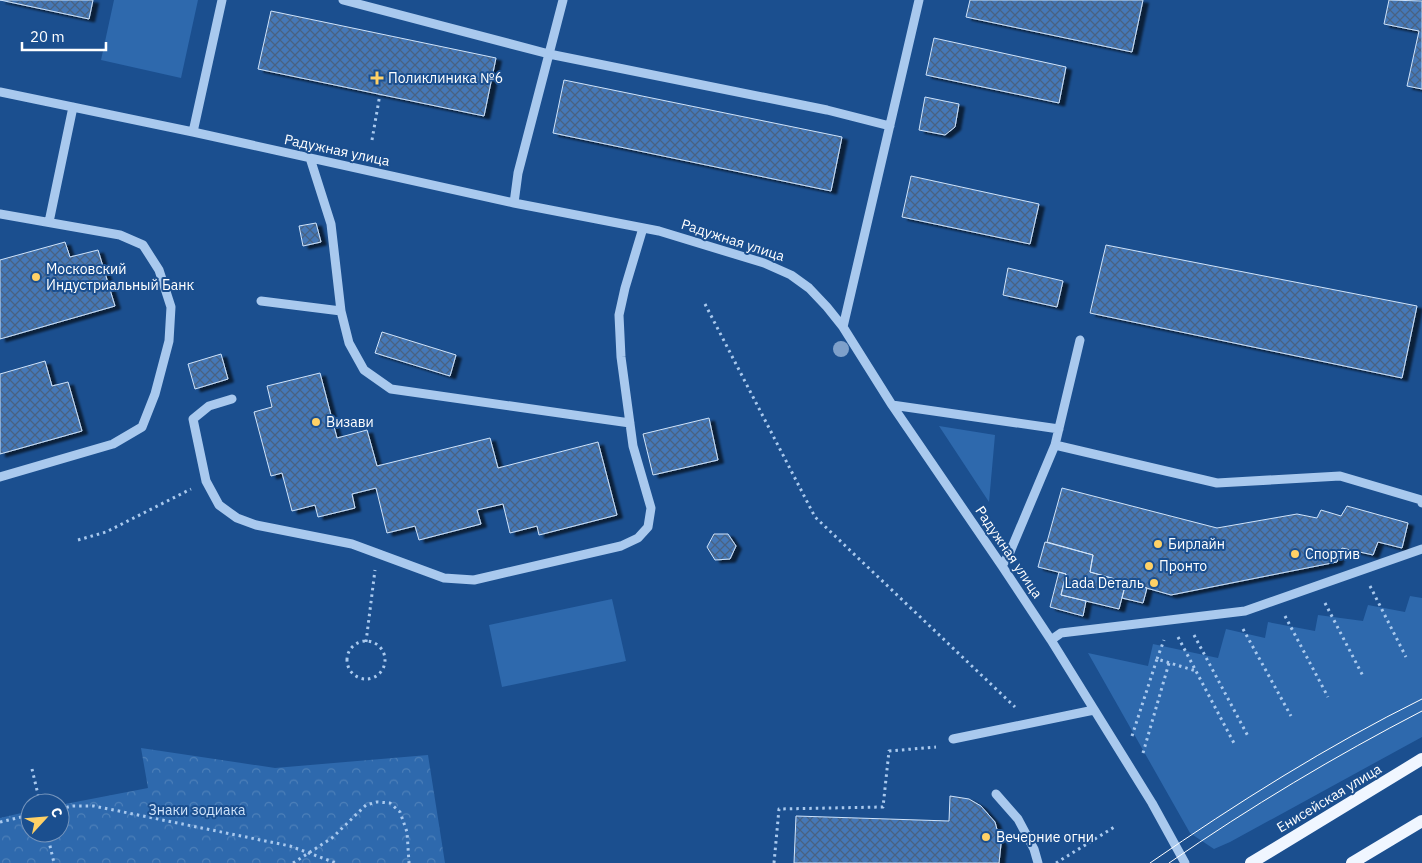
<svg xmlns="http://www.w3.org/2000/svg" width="1422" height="863" font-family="'IBM Plex Sans',sans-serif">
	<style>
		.grass { fill: #2e69ad }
		.park { fill: url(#park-crowns) }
		.building { fill: url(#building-cross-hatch); stroke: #cfe3fa; filter: url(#shadow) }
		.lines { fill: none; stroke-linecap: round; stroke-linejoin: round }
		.path { stroke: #a9c9ee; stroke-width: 3; stroke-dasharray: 2.5 4; stroke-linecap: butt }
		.minor { stroke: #a9c9ee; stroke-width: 9 }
		.major { stroke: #f0f6ff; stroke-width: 12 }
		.tram { stroke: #fff; stroke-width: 1 }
		.tree { fill: #7ea0ca }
		.poi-dot { fill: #ffd166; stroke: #1b4f8f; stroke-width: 2 }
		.labels { text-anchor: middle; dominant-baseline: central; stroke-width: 4; stroke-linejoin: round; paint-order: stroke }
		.poi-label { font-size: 14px; fill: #fff; stroke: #1b4f8f; text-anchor: start }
		.street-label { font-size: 14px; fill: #fff; stroke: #1b4f8f }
		.park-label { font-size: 14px; fill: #cfe3fa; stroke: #1b4f8f }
	</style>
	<defs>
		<pattern id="park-crowns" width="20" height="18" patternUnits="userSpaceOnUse" patternTransform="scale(1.25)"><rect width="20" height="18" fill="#2e69ad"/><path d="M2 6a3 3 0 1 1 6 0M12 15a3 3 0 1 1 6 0" fill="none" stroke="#4d80b9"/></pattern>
		<pattern id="building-cross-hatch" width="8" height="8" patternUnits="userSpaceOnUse" patternTransform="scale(1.25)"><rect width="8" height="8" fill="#4478b7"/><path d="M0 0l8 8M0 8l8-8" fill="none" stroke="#486282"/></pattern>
		<filter id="shadow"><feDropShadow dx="5.5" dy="3" stdDeviation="1" flood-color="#0009"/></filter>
	</defs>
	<rect width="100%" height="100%" fill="#1b4f8f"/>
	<path class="grass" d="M 114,0 L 198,0 L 181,78 L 101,60 Z
		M 939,426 L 995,435 L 989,502 Z
		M 1410,596 L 1422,598 L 1422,737 L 1230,842 L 1214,849 L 1190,833 L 1088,653 L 1148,666 L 1153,644 L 1218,658 L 1226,629 L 1265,638 L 1268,622 L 1315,631 L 1318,615 L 1363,621 L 1368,605 L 1405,612 Z
		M 612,599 L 626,661 L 502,687 L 489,625 Z"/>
	<path class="park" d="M 141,748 L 275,768 L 428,755 L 445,863 L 0,863 L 0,818 L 30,811 L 30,833 L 60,833 L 60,805 L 148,788 Z"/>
	<path class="building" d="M 0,0 L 93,0 L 89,19 Z
		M 970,0 L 1143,0 L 1132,52 L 966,17 Z
		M 1389,0 L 1422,1 L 1422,89 L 1407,86 L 1419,31 L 1384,24 Z
		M 271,11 L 496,58 L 484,116 L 258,69 Z
		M 934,38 L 1066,67 L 1059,103 L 926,75 Z
		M 564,80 L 842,137 L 831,191 L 553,133 Z
		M 925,97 L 959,104 L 955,127 L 945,135 L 919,130 Z
		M 911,176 L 1039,204 L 1030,244 L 902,217 Z
		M 316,223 L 321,242 L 303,246 L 299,226 Z
		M 65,242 L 70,257 L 98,250 L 115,306 L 0,339 L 0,260 Z
		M 1106,245 L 1417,306 L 1402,378 L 1090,313 Z
		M 1008,268 L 1063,281 L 1057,307 L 1003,295 Z
		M 382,332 L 456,355 L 450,376 L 375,353 Z
		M 221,354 L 228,379 L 195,389 L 188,364 Z
		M 45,361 L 52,386 L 68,382 L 82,431 L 0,454 L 0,374 Z
		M 320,373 L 337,438 L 367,430 L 377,466 L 490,438 L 498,468 L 598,442 L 617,515 L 539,535 L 537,526 L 510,533 L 503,504 L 477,510 L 481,524 L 419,540 L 415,526 L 387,533 L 376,488 L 352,494 L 355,508 L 318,517 L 315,505 L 292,511 L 282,473 L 271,476 L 254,412 L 272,407 L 267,386 Z
		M 709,418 L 718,460 L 653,475 L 643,434 Z
		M 1062,488 L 1217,528 L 1297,514 L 1317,518 L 1321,510 L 1341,516 L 1347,506 L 1408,523 L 1402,548 L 1378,542 L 1373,555 L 1342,548 L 1337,562 L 1171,595 L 1090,572 L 1093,555 L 1047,542 Z
		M 714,534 L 728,534 L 736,546 L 730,559 L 715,560 L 707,547 Z
		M 1045,542 L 1093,555 L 1090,572 L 1126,582 L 1119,609 L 1061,595 L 1066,574 L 1038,567 Z
		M 1059,572 L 1066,574 L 1061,595 L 1086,601 L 1083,616 L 1050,607 Z
		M 1126,582 L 1147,588 L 1143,603 L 1122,598 Z
		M 950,796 L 969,799 L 981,806 L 995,822 L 1001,844 L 999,863 L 794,863 L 796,816 L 949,821 Z"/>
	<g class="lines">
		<path class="path" d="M 372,140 L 380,94
			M 705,304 L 815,517 L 1015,707
			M 78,540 L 106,532 L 191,489
			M 1370,586 L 1406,657
			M 1325,603 L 1364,678
			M 1285,616 L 1328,697
			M 1243,629 L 1291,716
			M 1194,635 L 1249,738
			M 1178,637 L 1235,745
			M347 660a19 19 0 1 1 38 0a19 19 0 1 1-38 0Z
			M 366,642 L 375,570
			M 1157,659 L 1164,640
			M 1132,736 L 1157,659 L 1196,671
			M 1143,753 L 1169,663
			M 32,769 L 40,803
			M 60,809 L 72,806 L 94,806 L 290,846 L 336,863
			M 0,822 L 30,815
			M 47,833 L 54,863
			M 293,863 L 332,838 L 366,805 L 377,802 L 390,803 L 400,812 L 407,832 L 409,863
			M 774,863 L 779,809 L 883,807 L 889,751 L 936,747
			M 1056,863 L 1116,826"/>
		<path class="minor" d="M 343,0 L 549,54 L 827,110 L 890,126
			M 0,92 L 193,132 L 514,203 L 659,231 L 764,263 L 791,275 L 809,288 L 827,307 L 843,327 L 892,405 L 1002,566 L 1051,640 L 1152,803 L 1185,863
			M 193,132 L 222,0
			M 514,203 L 518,173 L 563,0
			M 0,214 L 120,235 L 143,245 L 159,270 L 171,307 L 169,341 L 155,394 L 142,427 L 113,444 L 0,477
			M 49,222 L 73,107
			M 261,301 L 341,311 L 331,224 L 310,158
			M 341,311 L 349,343 L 364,370 L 391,389 L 630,423
			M 843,327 L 919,0
			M 232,399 L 209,406 L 193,419 L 206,481 L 219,505 L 237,518 L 256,525 L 352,544 L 444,578 L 474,580 L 621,546 L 638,538 L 648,527 L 651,508 L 633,446 L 621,357 L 619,315 L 625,288 L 643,228
			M 892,405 L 1059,429
			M 1055,445 L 1217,483 L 1340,476 L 1421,500 L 1422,503
			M 1002,566 L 1010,552 L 1055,445 L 1080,340
			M 1051,640 L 1061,633 L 1245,611 L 1422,549
			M 953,739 L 1094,710
			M 996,794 L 1018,819 L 1034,849 L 1038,863"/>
		<path class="major" d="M 1251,863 L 1422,759
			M 1352,863 L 1422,821"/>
		<path class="tram" d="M 1150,863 C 1237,803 1327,746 1422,699
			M 1169,863 C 1250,807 1335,756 1422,711"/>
	</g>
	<circle class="tree" cx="841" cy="349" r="8"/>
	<g class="poi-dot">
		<path d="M374.5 70.5h5v5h5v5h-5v5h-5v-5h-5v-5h5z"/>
		<circle cx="36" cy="277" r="5"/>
		<circle cx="316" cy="422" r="5"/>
		<circle cx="1158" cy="544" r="5"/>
		<circle cx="1295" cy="554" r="5"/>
		<circle cx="1149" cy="566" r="5"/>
		<circle cx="1154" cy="583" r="5"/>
		<circle cx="986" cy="837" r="5"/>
	</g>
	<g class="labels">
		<g class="poi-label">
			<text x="388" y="78">Поликлиника №6</text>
			<text x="46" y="269">Московский<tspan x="46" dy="16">Индустриальный Банк</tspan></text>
			<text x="326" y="422">Визави</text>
			<text x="1168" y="544">Бирлайн</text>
			<text x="1305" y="554">Спортив</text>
			<text x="1159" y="566">Пронто</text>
			<text x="1144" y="583" text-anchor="end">Lada Dеталь</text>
			<text x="996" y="837">Вечерние огни</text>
		</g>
		<g class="street-label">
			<text transform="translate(337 150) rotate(12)">Радужная улица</text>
			<text transform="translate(733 240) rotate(18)">Радужная улица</text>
			<text transform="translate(1009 552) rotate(56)">Радужная улица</text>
			<text transform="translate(1329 798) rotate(-31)">Енисейская улица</text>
		</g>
		<g class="park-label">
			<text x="197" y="810">Знаки зодиака</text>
		</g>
	</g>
	<g transform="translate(45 818) rotate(64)"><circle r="24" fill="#1b4f8f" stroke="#7695bc"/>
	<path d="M0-4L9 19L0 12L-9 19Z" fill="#ffd166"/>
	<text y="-8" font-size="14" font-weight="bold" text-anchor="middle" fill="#ffffff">С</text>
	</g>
	<path d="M22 42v8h84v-8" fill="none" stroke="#ffffff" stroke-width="2.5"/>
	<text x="30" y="42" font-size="15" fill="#ffffff" stroke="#1b4f8f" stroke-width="4" paint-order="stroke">20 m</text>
</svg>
